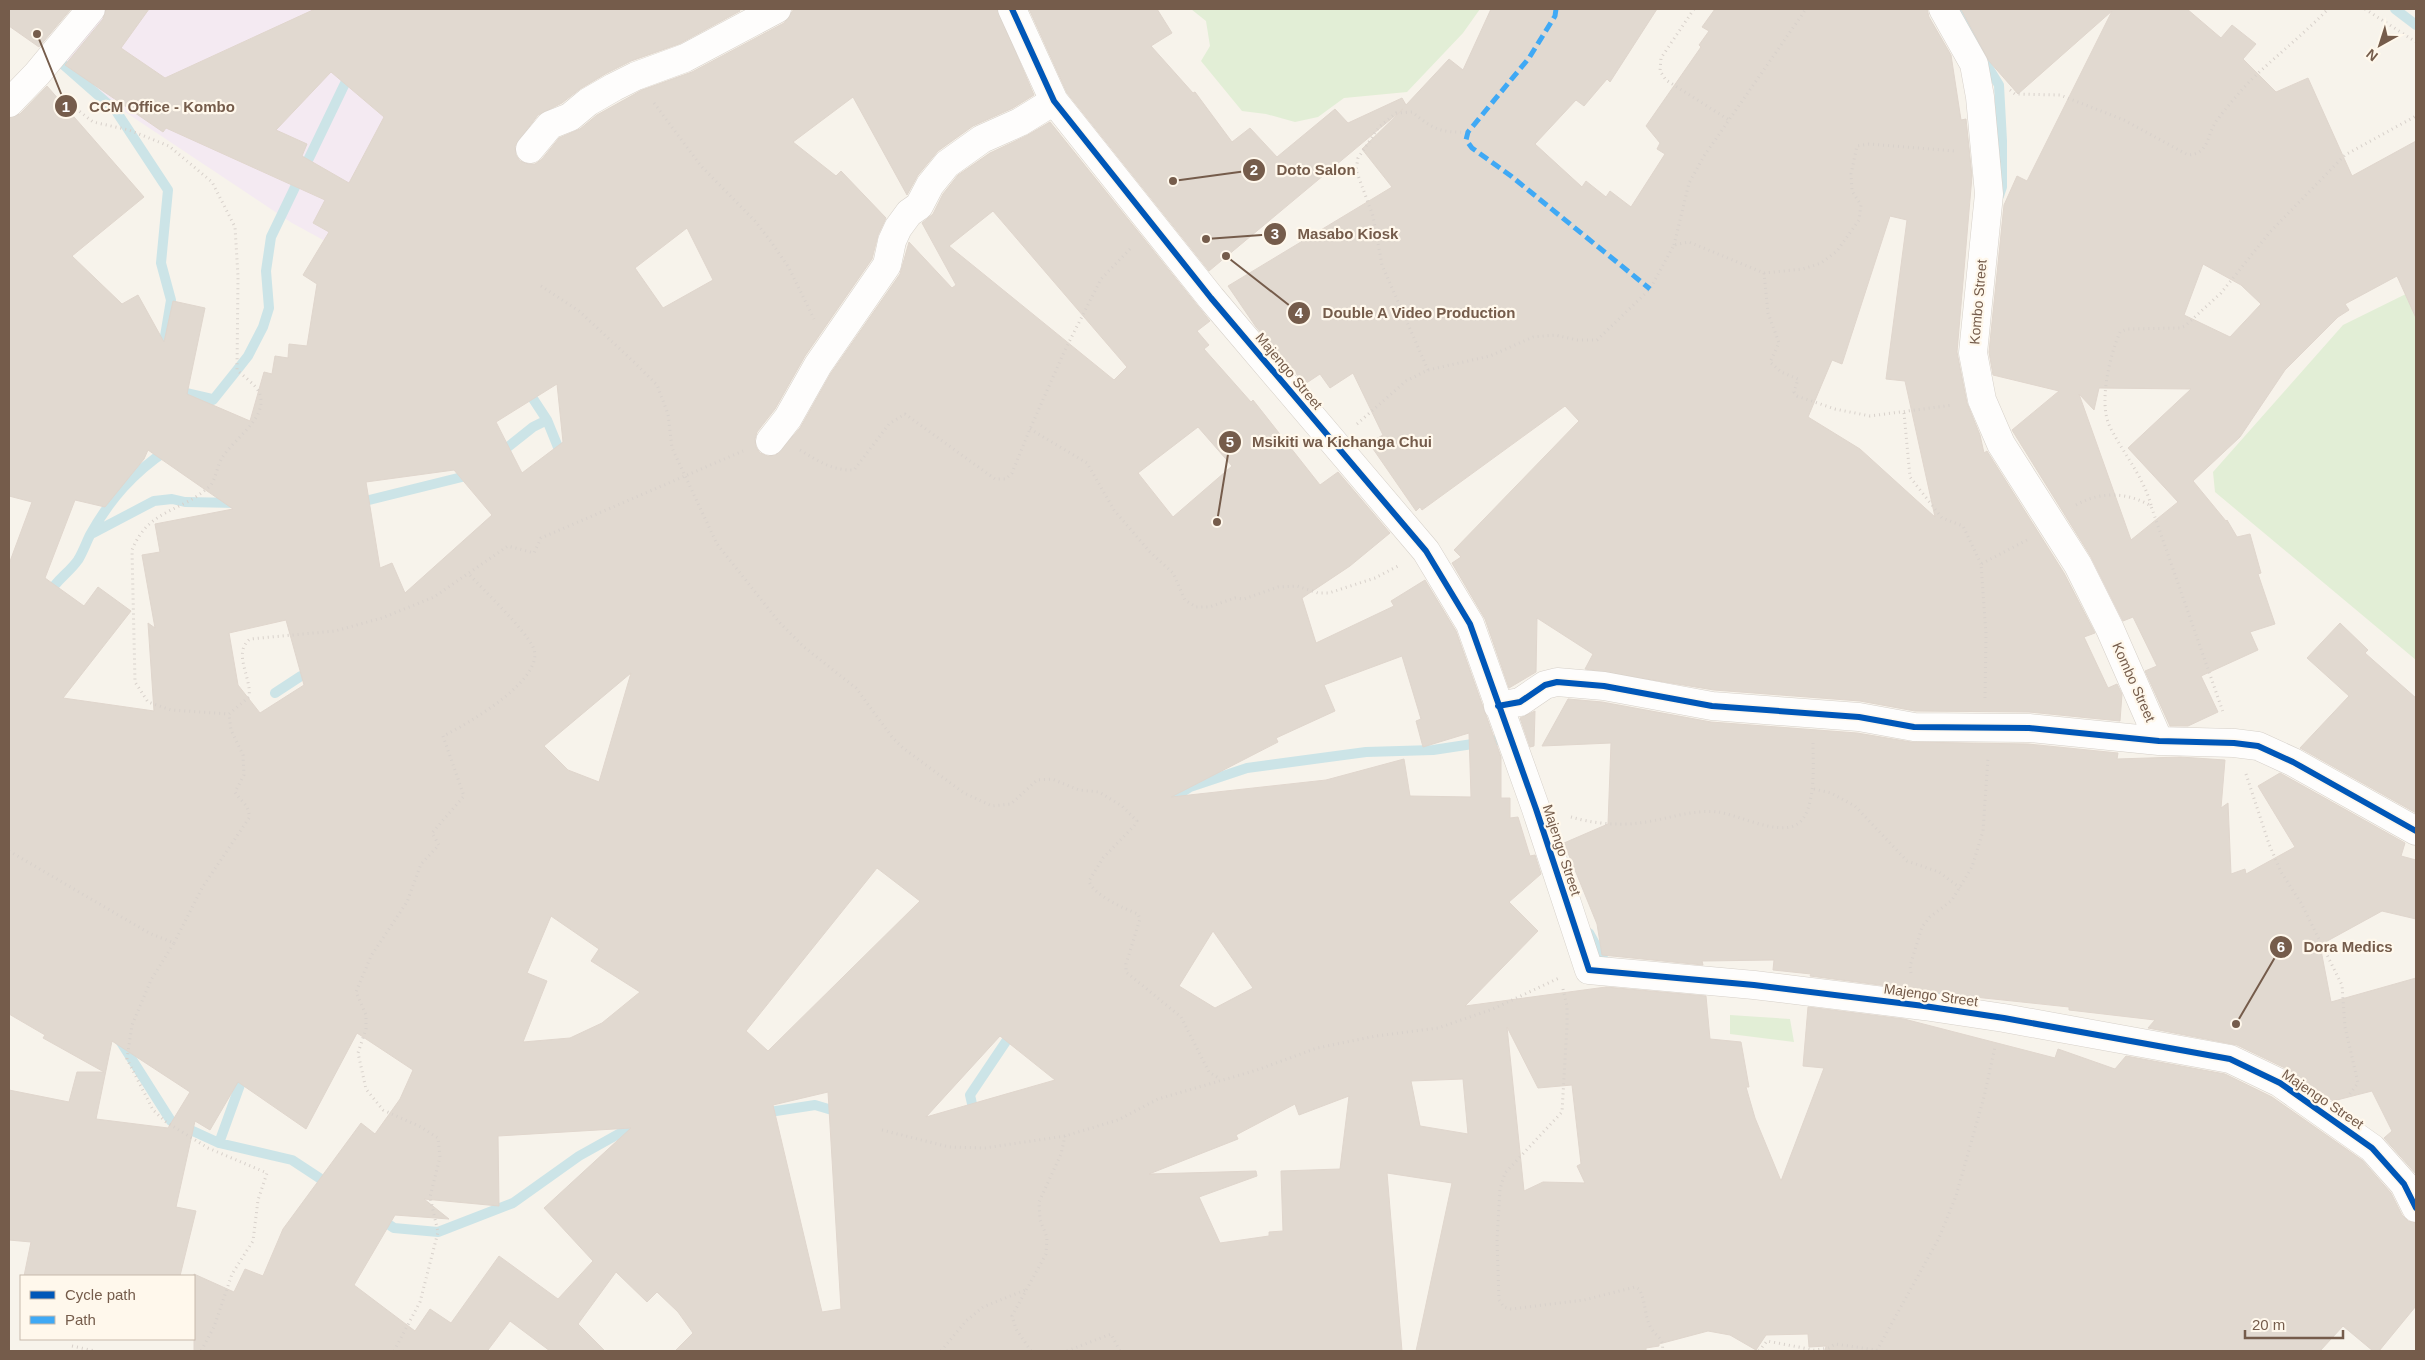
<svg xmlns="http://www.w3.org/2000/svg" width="2425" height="1360" font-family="Helvetica,sans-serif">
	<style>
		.education { fill: #f4eaf2 }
		.green { fill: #e2eed6 }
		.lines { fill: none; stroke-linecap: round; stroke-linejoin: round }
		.stream { stroke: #cce4e7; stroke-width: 10 }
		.building { fill: #e1d9d0; stroke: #e0d6cd; fill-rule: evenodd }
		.street-casing { stroke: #d6d0c9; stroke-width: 29 }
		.path { stroke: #d8d1cb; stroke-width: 3; stroke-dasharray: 1 4; stroke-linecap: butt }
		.street { stroke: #fefdfc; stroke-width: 28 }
		.quiet { stroke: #3fa9f5; stroke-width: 5; stroke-dasharray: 10 5; stroke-linecap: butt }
		.cycleway-casing { stroke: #fff8ec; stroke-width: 9 }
		.cycleway { stroke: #0057b8; stroke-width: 6 }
		.labels { text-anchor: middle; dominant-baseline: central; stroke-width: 4.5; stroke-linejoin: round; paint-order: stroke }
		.street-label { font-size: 14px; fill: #755c4b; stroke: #fff8ec }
		.leader { fill: none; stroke: #755c4b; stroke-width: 2 }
		.callout-dot { fill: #755c4b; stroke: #fff8ec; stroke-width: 2 }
		.mark-label { font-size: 15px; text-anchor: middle; font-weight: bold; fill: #fff }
		.callout-label { font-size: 15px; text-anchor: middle; font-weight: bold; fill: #755c4b; stroke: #fff8ec; stroke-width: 4.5; stroke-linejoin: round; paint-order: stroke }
	</style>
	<rect width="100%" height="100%" fill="#f7f3eb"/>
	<path class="education" d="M 99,9 L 511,9 L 460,53 L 360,260 L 292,223 L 56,66 Z"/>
	<path class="green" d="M 1191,9 L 1480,9 L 1463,33 L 1407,92 L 1344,98 L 1318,117 L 1295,122 L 1266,114 L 1242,111 L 1201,61 L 1210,46 L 1206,21 Z
		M 2416,289 L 2416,660 L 2215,492 L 2213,472 L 2343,325 Z
		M 1730,1015 L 1790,1019 L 1794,1042 L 1730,1034 Z"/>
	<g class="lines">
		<path class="stream" d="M 1962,9 L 1988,67 L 1999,85 L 2002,141 L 2002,187 L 1999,196
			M 2395,9 L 2416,25
			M 61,55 L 58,60 L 116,111 L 168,190 L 161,263 L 171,300 L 162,354
			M 526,388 L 547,420 L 562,457
			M 174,390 L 213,399
			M 197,411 L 205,402 L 213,400 L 237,370 L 248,356 L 263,327 L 269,308 L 266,271 L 271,237 L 350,73
			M 499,454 L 533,427 L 547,420
			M 357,503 L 462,477 L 472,471
			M 93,533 L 154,501 L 172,499 L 185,502 L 237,503
			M 48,595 C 56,580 69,573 78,560 C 83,552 86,543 90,535 C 110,499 133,473 167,450
			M 275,693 L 301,676 L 314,676
			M 1165,803 L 1190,787 L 1247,768 L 1366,752 L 1433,750 L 1499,740
			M 1589,933 L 1605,962 L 1612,963
			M 1935,993 L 1956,997
			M 119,1039 L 171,1121 L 219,1143 L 292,1160 L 330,1185
			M 763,1113 L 815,1105 L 842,1113
			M 975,1117 L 970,1095 L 1013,1031
			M 219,1143 L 245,1071
			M 379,1218 L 394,1228 L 438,1232 L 513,1203 L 579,1156 L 640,1122"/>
	</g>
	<path class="building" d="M 9,9 L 71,9 L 39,47 L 9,26 Z
		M 106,9 L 149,9 L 121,48 L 165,78 L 315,9 L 739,9 L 740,11 L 679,44 L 631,61 L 607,73 L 580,89 L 562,103 L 538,115 L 515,146 L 516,155 L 520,161 L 528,164 L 535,164 L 542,159 L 559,138 L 580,129 L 597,115 L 642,90 L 692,72 L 784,23 L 794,9 L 997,9 L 1034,95 L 1013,108 L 973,126 L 938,151 L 918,175 L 907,195 L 853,97 L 793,142 L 836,176 L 841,171 L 886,218 L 878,235 L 872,259 L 805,356 L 775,409 L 757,432 L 755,439 L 756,447 L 760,453 L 768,456 L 776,455 L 800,428 L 831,373 L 900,274 L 909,242 L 952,288 L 956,285 L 922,223 L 933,214 L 943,194 L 958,175 L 990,153 L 1026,136 L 1050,122 L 1210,321 L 1197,331 L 1209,345 L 1204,349 L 1251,402 L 1253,400 L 1320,485 L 1338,472 L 1390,533 L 1350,566 L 1302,598 L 1316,643 L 1394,606 L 1391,601 L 1425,580 L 1456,631 L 1501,757 L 1501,798 L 1510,798 L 1510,818 L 1518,817 L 1530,856 L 1535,855 L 1541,874 L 1509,902 L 1538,931 L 1465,1006 L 1606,987 L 1706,996 L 1710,1039 L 1741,1042 L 1749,1087 L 1746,1087 L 1755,1118 L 1781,1181 L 1824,1068 L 1803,1066 L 1808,1007 L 1904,1019 L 2055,1058 L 2058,1049 L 2115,1069 L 2126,1056 L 2225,1074 L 2272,1097 L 2362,1160 L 2391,1193 L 2402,1215 L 2408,1221 L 2416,1223 L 2416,1306 L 2379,1351 L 2373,1351 L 2343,1326 L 2320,1351 L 1825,1351 L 1826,1346 L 1809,1347 L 1808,1334 L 1766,1335 L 1756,1350 L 1730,1335 L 1708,1331 L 1659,1344 L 1659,1346 L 1646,1348 L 1646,1351 L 1416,1351 L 1452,1183 L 1387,1173 L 1402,1351 L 675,1351 L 693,1333 L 678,1312 L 657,1292 L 647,1302 L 616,1272 L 578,1324 L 605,1351 L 550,1351 L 510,1321 L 488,1350 L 491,1351 L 194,1351 L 194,1274 L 234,1292 L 245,1269 L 263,1276 L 283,1229 L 361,1123 L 375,1134 L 400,1099 L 413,1070 L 357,1033 L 306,1129 L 238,1082 L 210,1130 L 195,1121 L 176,1207 L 196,1211 L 180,1276 L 24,1276 L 31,1242 L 9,1240 L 9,1090 L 69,1102 L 77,1072 L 104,1072 L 43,1038 L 45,1035 L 9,1014 L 9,564 L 32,502 L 9,496 L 9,118 L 20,114 L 47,86 L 144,197 L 72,256 L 122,304 L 138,295 L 164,342 L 173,301 L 205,308 L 187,394 L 250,421 L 264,372 L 272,374 L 275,356 L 288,358 L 289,344 L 307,346 L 317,284 L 303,275 L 329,232 L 313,223 L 325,200 L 166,128 L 163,132 L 65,65 L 103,19 ZM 331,72 L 384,117 L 349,183 L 302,156 L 307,144 L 276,130 ZM 993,211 L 1127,367 L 1114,380 L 949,246 ZM 687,228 L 713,280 L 663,308 L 635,268 ZM 557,384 L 563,442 L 522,473 L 496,422 ZM 1198,427 L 1232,466 L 1173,517 L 1138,473 ZM 148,450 L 233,509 L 155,524 L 160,552 L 142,555 L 155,628 L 148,623 L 154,711 L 63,698 L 131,611 L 98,587 L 84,606 L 45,578 L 75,500 L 105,507 L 144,459 ZM 454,470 L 492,515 L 405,593 L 392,563 L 380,568 L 366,482 ZM 286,620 L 304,685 L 260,713 L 238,685 L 229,633 ZM 1402,656 L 1421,719 L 1416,721 L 1423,747 L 1469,733 L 1471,797 L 1410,796 L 1404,759 L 1326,780 L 1171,797 L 1278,742 L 1276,738 L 1335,711 L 1324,685 ZM 631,673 L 599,782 L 568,770 L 544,746 ZM 877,868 L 920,901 L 768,1051 L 746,1031 ZM 551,916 L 599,949 L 591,961 L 640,992 L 602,1023 L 570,1038 L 523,1042 L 547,981 L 527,973 ZM 1213,931 L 1253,988 L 1215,1008 L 1179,986 ZM 1507,1027 L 1538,1088 L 1572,1085 L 1581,1164 L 1577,1166 L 1585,1183 L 1543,1182 L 1524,1191 ZM 1000,1036 L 1055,1080 L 926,1117 ZM 112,1041 L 190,1092 L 168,1128 L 96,1119 ZM 1463,1079 L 1468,1134 L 1420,1126 L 1411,1081 ZM 828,1092 L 841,1309 L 822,1312 L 773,1105 ZM 1349,1096 L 1340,1169 L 1281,1171 L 1283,1231 L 1269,1232 L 1269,1236 L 1220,1243 L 1199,1197 L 1257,1176 L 1256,1171 L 1149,1174 L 1238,1139 L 1236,1135 L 1295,1104 L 1299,1115 ZM 631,1128 L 544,1208 L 593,1261 L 558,1299 L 499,1256 L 451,1323 L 430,1309 L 415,1331 L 354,1285 L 395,1215 L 449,1219 L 424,1199 L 499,1206 L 498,1136 Z
		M 1029,9 L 1157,9 L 1172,33 L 1151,46 L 1193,93 L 1195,92 L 1232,142 L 1250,128 L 1277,157 L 1335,109 L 1348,123 L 1402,98 L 1406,105 L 1449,59 L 1463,70 L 1491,9 L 1657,9 L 1610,82 L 1607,79 L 1584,106 L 1576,100 L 1535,144 L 1582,187 L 1586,181 L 1606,197 L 1610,191 L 1631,207 L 1665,154 L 1657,149 L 1660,143 L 1646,126 L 1701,47 L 1699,45 L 1709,31 L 1702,27 L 1715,9 L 1927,9 L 1929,17 L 1951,55 L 1961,120 L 1966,119 L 1972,176 L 1957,352 L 1967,403 L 1980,435 L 1984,453 L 1987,451 L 2064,573 L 2095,633 L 2084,637 L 2108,688 L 2117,684 L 2122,694 L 2120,721 L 2029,712 L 1915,711 L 1860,701 L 1714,690 L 1585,669 L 1593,654 L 1537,618 L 1536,672 L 1509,688 L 1485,619 L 1452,563 L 1461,557 L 1454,550 L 1579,421 L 1565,406 L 1422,510 L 1420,507 L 1416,511 L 1369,443 L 1383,435 L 1353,373 L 1330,388 L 1320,374 L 1305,384 L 1256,327 L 1228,286 L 1392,187 L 1362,149 L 1403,109 L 1209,271 L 1067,93 ZM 1890,216 L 1907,220 L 1886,379 L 1905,381 L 1935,517 L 1860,449 L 1808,417 L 1832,360 L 1842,364 Z
		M 1961,9 L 2187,9 L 2221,38 L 2232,25 L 2256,44 L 2243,59 L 2276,92 L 2308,78 L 2352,176 L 2416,141 L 2416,318 L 2397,276 L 2345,304 L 2349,310 L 2338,317 L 2285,370 L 2240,437 L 2193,481 L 2226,521 L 2227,520 L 2237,537 L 2250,534 L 2261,573 L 2258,574 L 2275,624 L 2250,632 L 2258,650 L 2201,676 L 2218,712 L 2188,726 L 2170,726 L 2145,671 L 2157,666 L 2133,617 L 2123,621 L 2091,557 L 2012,430 L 2059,391 L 1993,375 L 1989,352 L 2004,205 L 2017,176 L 2027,181 L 2112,11 L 2018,94 L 1989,61 ZM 2203,264 L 2241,285 L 2261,304 L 2230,337 L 2184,315 ZM 2099,388 L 2191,389 L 2128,448 L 2178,502 L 2131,540 L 2079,394 L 2094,410 Z
		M 2340,623 L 2368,650 L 2365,653 L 2416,698 L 2416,813 L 2300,748 L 2349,696 L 2307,658 Z
		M 1568,699 L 1602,702 L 1711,722 L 1857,733 L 1911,742 L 2028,744 L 2118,753 L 2117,759 L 2180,757 L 2225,760 L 2221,808 L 2228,803 L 2231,874 L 2245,869 L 2246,874 L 2295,847 L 2258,786 L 2280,773 L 2405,843 L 2401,856 L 2416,860 L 2416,919 L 2382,911 L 2320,945 L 2331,1002 L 2416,978 L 2416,1174 L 2384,1138 L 2392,1131 L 2372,1091 L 2333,1101 L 2289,1070 L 2237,1045 L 2148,1028 L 2155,1020 L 2069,1010 L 2069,1007 L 1965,996 L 1810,976 L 1811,974 L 1773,970 L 1774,960 L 1702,961 L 1703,965 L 1602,955 L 1597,924 L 1564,843 L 1608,824 L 1611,743 L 1542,746 Z
		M 1535,711 L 1534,746 L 1530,747 L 1520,718 Z"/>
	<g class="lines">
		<defs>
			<path id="street" d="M 1012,9 L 1054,101 L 1211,298 L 1426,551 L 1470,624 L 1536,809 L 1589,970 L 1754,985 L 1924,1006 L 2004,1018 L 2230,1059 L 2280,1083 L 2372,1148 L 2404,1184 L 2416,1208
				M 1943,9 L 1974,64 L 1980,97 L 1989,194 L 1973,353 L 1982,400 L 2001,444 L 2078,565 L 2110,629 L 2159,741
				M 9,103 L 37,74 L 91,9
				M 530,149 L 550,125 L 570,117 L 588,102 L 614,87 L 636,76 L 685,58 L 777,9
				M 770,441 L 788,418 L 818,365 L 887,265 L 892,241 L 898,228 L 909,213 L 919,206 L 930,185 L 947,164 L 982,139 L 1020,122 L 1054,101
				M 1498,706 L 1520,702 L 1545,685 L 1557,682 L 1604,686 L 1712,706 L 1859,717 L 1914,727 L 2029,728 L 2159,741 L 2234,743 L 2258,746 L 2293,762 L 2416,831"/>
		</defs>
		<use href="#street" class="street-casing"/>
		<path class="path" d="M 1694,9 L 1661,58 L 1660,71 L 1666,80 L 1729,120
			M 2365,9 L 2416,42
			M 2010,90 L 2015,94 L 2060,95 L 2124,120 L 2188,155 C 2210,154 2207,133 2217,120 C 2228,106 2240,91 2252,79 C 2277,55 2304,34 2328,9
			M 60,96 L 93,122 L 129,130 L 169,146 L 212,182 L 235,227 L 238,276 L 237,370 C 243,376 255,384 259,392 C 270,417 234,438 222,458 C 217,466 216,479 210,486 C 181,513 149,508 132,550 L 135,682 L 148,702 L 171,710 L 229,714 L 249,697 C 252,678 232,653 250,639 L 335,631 L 382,618 L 434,597 L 508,546 L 534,553 L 541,538 L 743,451
			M 654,103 L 701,166 L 756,222 L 772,243 L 789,268 L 814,319
			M 1674,245 L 1689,183 L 1704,156 L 1806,9
			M 1764,273 L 1768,313 L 1779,343 L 1770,362 L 1781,372 L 1798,379 L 1794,392 L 1797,396 L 1835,409 L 1870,416 L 1953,405
			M 541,286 L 579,311 L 635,363 L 657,385 L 668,414 L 672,448 L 717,544 L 779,622 L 804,647 L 856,688 L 892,737 L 903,748 L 964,793 L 992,806 L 1011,804 L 1037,780 L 1052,779 L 1079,790 L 1099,792 L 1122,806 L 1137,821 L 1134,826 L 1103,858 L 1089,881 C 1093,895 1125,909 1138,914 L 1140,919 L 1126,964 L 1126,972 L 1181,1017 L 1209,1072 L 1220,1079
			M 1428,370 L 1382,265 L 1373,216 L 1356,170 L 1358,158 L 1379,127 L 1396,113 L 1412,112 C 1433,129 1440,133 1468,132
			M 1904,413 L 1910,477 L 1942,518 L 1963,526 L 1981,564
			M 1357,424 L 1406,381 L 1428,370 L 1490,356 L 1533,337 L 1555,335 L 1577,340 L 1597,340 L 1650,289 L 1674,245 L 1689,242 L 1764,273 L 1803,269 L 1821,263 L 1837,251 L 1859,220 L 1861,205 L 1852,191 L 1851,174 L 1857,146 L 1869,144 L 1955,151
			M 1030,429 L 1087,463 L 1114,510 L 1150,552 L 1173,573 L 1185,600 L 1196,607 L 1209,607 L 1235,598 L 1244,599 L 1278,587 L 1297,586 L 1318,593 L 1329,593 L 1375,578 L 1400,565
			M 800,450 C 818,461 833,471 854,470 L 889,424 L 905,414 L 995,479 L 1006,479 L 1012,473 L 1030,429 L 1065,350 L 1101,279 L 1131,248
			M 2076,505 C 2101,491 2127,492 2151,506 L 2223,712
			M 2151,505 C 2143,476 2123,453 2110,427 C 2098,403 2110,355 2120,332 L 2127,329 L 2180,328 L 2185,326 L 2221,293 L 2270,232 L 2345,155 L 2416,116
			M 1985,698 L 1986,634 L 1981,564 L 2027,540
			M 2246,774 L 2269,844 L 2281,872 L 2301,903 L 2342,985 L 2345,1027 L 2358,1083 L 2349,1095
			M 1814,789 L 1831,793 L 1855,806 L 1907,861 L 1939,872 L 1960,888
			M 1571,817 C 1591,823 1618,826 1639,823 C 1665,820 1692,809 1718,812 C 1739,815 1776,835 1796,825 C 1817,813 1813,763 1813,743
			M 9,851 L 149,933 L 174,943 L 151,980 L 132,1025 L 127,1059 L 153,1110 L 166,1122 L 208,1148 L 267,1173 L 258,1200 L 253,1241 L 232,1274 L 214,1327 L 201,1351
			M 174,943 L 202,888 L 249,818 C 250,805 241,802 235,792 L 244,775 L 243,755 L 231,730 L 229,714
			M 1911,973 L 1910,966 L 1922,927 L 1930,917 L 1952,900 L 1972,867 L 1983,831 L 1988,757
			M 1563,989 L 1567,1006 L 1567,1026 L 1562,1112 L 1505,1173 L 1500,1189 L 1497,1240 L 1499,1300 L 1504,1307 L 1511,1309 L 1584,1300 L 1635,1287 L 1639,1289 C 1646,1301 1644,1316 1651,1328 C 1656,1337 1665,1338 1662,1351
			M 882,1130 L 949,1147 L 985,1148 L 1065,1136 L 1118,1120 L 1158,1099 L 1257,1070 L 1317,1048 L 1376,1036 L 1438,1028 L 1493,1009 L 1559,978
			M 72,1346 L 95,1351
			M 394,1351 L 420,1302 L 438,1232 L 430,1197 L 440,1157 L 438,1138 L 421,1127 L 383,1110 L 366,1089 L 358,1053 L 366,1029 L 366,1015 L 356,992 L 371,956 L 407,902 L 421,864 L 439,845 L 432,833 L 464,796 L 443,736 C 466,725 548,678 533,647 C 522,626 486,593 469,574
			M 941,1351 L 966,1321 L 983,1307 L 1025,1290
			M 1031,1351 L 1016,1329 L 1012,1316 L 1046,1254 L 1047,1237 L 1040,1220 L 1039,1202 L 1061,1154 L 1065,1136
			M 1067,1351 L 1111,1334 L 1120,1351
			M 1759,1351 L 1767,1341 L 1814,1350 L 1829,1348 L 1835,1344 L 1877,1350 L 1939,1238 L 1956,1196 L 1984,1097 L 1995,1047"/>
		<use href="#street" class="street"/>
		<path class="quiet" d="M 1556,9 L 1555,16 L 1529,58 L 1468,132 L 1466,140 L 1472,148 L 1511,176 L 1650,289"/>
		<defs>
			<path id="cycleway" d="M 1012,9 L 1054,101 L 1211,298 L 1426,551 L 1470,624 L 1536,809 L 1589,970 L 1754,985 L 1924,1006 L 2004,1018 L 2230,1059 L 2280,1083 L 2372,1148 L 2404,1184 L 2416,1208
				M 1498,706 L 1520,702 L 1545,685 L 1557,682 L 1604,686 L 1712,706 L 1859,717 L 1914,727 L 2029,728 L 2159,741 L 2234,743 L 2258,746 L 2293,762 L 2416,831"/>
		</defs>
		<use href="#cycleway" class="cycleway-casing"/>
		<use href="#cycleway" class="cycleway"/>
	</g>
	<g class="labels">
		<g class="street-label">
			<text transform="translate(1978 302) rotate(-85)">Kombo Street</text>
			<text transform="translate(1289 371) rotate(50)">Majengo Street</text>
			<text transform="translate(2134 682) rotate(66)">Kombo Street</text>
			<text transform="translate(1562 850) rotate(72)">Majengo Street</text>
			<text transform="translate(1931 995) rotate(8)">Majengo Street</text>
			<text transform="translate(2323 1099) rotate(34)">Majengo Street</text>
		</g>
	</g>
	<path class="leader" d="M37 34L66 106M1173 181L1254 170M1206 239L1275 234M1226 256L1299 313M1217 522L1230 442M2236 1024L2281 947"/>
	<g class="callout-dot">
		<circle cx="37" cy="34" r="5"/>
		<circle cx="1173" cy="181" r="5"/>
		<circle cx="1206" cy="239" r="5"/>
		<circle cx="1226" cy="256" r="5"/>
		<circle cx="1217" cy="522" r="5"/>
		<circle cx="2236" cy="1024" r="5"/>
		<circle cx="66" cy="106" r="12"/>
		<circle cx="1254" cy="170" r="12"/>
		<circle cx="1275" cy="234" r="12"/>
		<circle cx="1299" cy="313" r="12"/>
		<circle cx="1230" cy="442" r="12"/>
		<circle cx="2281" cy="947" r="12"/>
	</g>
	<g class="mark-label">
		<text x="66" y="112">1</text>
		<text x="1254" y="175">2</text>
		<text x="1275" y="239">3</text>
		<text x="1299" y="318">4</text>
		<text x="1230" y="447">5</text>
		<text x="2281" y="952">6</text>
	</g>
	<g class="callout-label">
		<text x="162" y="112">CCM Office - Kombo</text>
		<text x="1316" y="175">Doto Salon</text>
		<text x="1348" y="239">Masabo Kiosk</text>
		<text x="1419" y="318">Double A Video Production</text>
		<text x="1342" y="447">Msikiti wa Kichanga Chui</text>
		<text x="2348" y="952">Dora Medics</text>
	</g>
	<rect width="2425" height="1360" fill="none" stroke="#755c4b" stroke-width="20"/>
	<rect x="20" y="1275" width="175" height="65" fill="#fff8ec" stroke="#c8baac"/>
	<rect x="30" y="1291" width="25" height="8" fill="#0057b8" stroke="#c8baac"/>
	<text x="65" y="1300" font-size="15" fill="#755c4b">Cycle path</text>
	<rect x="30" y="1316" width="25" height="8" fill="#3fa9f5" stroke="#c8baac"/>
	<text x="65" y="1325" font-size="15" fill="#755c4b">Path</text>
	<g transform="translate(2380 45) rotate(219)" stroke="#fff8ec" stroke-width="4" paint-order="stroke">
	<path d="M0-4L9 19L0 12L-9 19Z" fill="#755c4b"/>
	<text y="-8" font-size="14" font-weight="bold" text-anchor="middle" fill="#755c4b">N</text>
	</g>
	<path d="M2245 1330v8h98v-8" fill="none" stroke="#755c4b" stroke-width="2.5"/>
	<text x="2252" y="1330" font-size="15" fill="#755c4b" stroke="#fff8ec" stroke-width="4" paint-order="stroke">20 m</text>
</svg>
